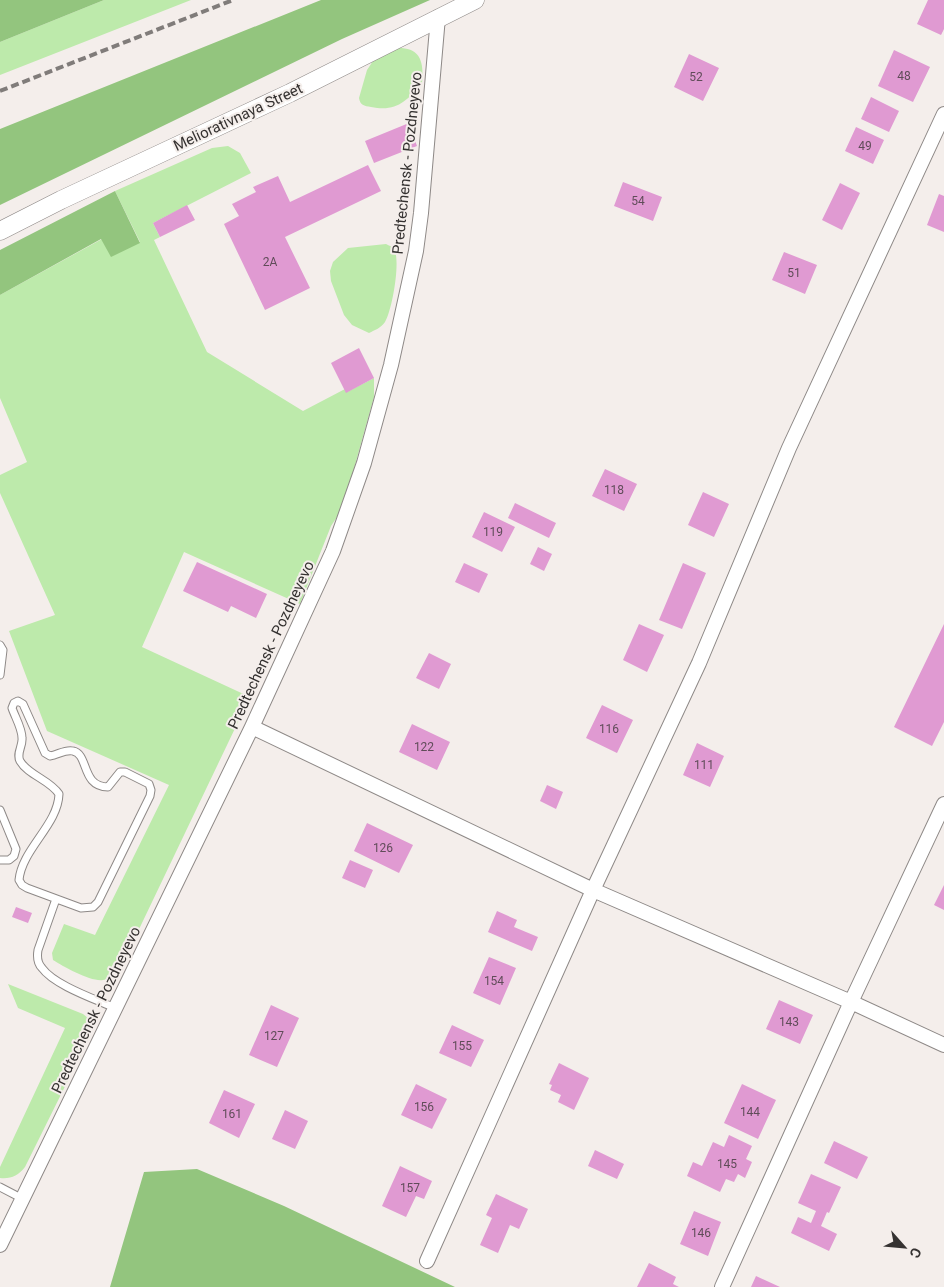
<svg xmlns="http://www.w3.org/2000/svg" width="944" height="1287" font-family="Roboto,sans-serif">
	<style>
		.green { fill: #bdeaab }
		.forest { fill: #93c57e }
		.building { fill: #e09ad2 }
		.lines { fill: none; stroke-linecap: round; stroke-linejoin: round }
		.service-casing { stroke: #8e8987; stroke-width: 9 }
		.minor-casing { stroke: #8e8987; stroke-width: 16 }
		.tertiary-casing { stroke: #8e8987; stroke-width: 19 }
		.service { stroke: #fff; stroke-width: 7 }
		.minor { stroke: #fff; stroke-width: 14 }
		.tertiary { stroke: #fff; stroke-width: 18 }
		.rail { stroke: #807c7a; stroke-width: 4; stroke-dasharray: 8 4; stroke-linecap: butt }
		.labels { text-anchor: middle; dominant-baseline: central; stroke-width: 4; stroke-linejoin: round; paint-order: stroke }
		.number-label { font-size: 12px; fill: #604c59 }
		.street-label { font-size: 15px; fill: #353231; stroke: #f4eeeb }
	</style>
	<rect width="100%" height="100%" fill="#f4eeeb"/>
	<path class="green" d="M 104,0 L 191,0 L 0,75 L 0,42 Z
		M 396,48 C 421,47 424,62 422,83 C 406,102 396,112 371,107 C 364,106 360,105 359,98 L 367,70 L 373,61 Z
		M 228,146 L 240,153 L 251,173 L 153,223 L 160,237 L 154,240 L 207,352 L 303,411 L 345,389 L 347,392 L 374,378 L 374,397 L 343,508 L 331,526 L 300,604 L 184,552 L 142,647 L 250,697 L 120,969 C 115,973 110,979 103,980 C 91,982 64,967 53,960 L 52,953 L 64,924 L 95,935 L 169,785 L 47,731 L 9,631 L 55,615 L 0,493 L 0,475 L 27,462 L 0,398 L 0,295 L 102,239 L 140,242 L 115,191 L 212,148 Z
		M 386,244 C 390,246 394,247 395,251 C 400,265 392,310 385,322 C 381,328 375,330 369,333 L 352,325 L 344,315 L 331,281 L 330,271 L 333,262 L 348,248 Z
		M 8,984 L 83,1014 C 91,1020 92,1024 91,1034 L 25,1167 C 18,1176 11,1179 0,1178 L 0,1167 L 65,1028 L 18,1008 Z"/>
	<path class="forest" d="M 0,0 L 104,0 L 0,42 Z
		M 321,0 L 430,0 L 342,39 L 0,205 L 0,129 Z
		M 115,191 L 140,243 L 111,257 L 101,239 L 0,295 L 0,250 Z
		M 197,1169 L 284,1206 L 455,1287 L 110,1287 L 144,1172 Z"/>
	<path class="building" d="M 928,0 L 944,0 L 944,29 L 941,35 L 917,24 Z
		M 894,50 L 930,67 L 913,102 L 878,86 Z
		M 689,54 L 719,68 L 703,101 L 674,87 Z
		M 871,97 L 899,111 L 889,132 L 861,119 Z
		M 409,123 L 417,146 L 374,163 L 365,141 Z
		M 856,127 L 884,140 L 873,164 L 845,151 Z
		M 368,165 L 381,191 L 285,237 L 310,288 L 265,310 L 224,224 L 239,216 L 232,204 L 256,192 L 253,187 L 278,176 L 290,202 Z
		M 623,182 L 662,197 L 653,221 L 614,206 Z
		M 840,183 L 860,193 L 842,230 L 822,220 Z
		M 939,194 L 944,196 L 944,232 L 927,225 Z
		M 187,205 L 195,220 L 160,237 L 153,223 Z
		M 784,252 L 817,265 L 805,294 L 772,280 Z
		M 359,348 L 374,378 L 346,393 L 331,363 Z
		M 605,469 L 637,484 L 624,511 L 592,496 Z
		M 703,492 L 729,504 L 714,537 L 688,525 Z
		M 515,503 L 556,523 L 549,538 L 508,518 Z
		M 484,512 L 515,527 L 502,552 L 472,537 Z
		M 538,547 L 552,554 L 544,571 L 530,564 Z
		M 197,562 L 267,594 L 256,618 L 231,606 L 228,612 L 183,591 Z
		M 464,563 L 488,574 L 479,593 L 455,582 Z
		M 683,563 L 706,573 L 682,629 L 659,620 Z
		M 639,624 L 664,635 L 647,672 L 623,660 Z
		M 944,624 L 944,722 L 932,746 L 894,727 Z
		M 429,653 L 451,664 L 439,689 L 416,678 Z
		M 602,705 L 633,720 L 617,753 L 586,738 Z
		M 412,724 L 450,742 L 437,770 L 399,752 Z
		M 697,743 L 724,756 L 710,787 L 683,775 Z
		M 547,785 L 563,792 L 556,809 L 540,801 Z
		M 367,823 L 413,845 L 399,873 L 354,851 Z
		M 350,860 L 373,870 L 365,888 L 342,878 Z
		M 944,885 L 944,910 L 934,905 Z
		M 16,907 L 32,913 L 28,923 L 12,917 Z
		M 497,911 L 517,920 L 514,927 L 538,937 L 532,951 L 488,932 Z
		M 489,957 L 516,968 L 500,1005 L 473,993 Z
		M 779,1000 L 813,1015 L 800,1044 L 766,1029 Z
		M 271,1005 L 299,1018 L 277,1067 L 249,1055 Z
		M 452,1025 L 484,1040 L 471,1067 L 439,1053 Z
		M 559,1063 L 589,1078 L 574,1110 L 558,1102 L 561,1095 L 550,1090 L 552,1085 L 549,1084 Z
		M 416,1084 L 447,1099 L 432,1129 L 401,1115 Z
		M 742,1084 L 776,1100 L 758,1139 L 724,1123 Z
		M 224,1090 L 255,1104 L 239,1138 L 209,1123 Z
		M 285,1110 L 308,1121 L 295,1149 L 272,1139 Z
		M 729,1135 L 752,1146 L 746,1159 L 752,1162 L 745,1178 L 738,1174 L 734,1182 L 726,1179 L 720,1192 L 687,1176 L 693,1162 L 702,1166 L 713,1142 L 724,1147 Z
		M 834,1141 L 868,1157 L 857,1179 L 824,1163 Z
		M 595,1150 L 624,1164 L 617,1179 L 588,1166 Z
		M 400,1166 L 432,1181 L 424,1199 L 416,1196 L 406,1217 L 382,1206 Z
		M 811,1174 L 841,1187 L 829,1213 L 827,1212 L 821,1226 L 837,1234 L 829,1251 L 791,1233 L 798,1217 L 811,1223 L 816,1211 L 798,1203 Z
		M 496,1194 L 528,1209 L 519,1229 L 510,1225 L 498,1253 L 480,1245 L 492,1218 L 486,1215 Z
		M 694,1211 L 721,1222 L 708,1256 L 680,1244 Z
		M 649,1263 L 676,1277 L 673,1284 L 679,1287 L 637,1287 Z
		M 756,1276 L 780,1287 L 751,1287 Z"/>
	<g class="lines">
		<defs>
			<path id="service" d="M 0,645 L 3,650 L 0,675
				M 18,701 L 23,704 L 45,753 L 50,756 C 58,755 65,749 73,751 C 89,754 81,787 108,787 L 120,772 L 125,772 L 149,784 L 151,790 L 150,796 L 98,902 L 93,907 L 81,908 L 27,888 L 22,885 L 19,880 C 22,849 58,825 59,794 C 50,780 28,775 20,761 C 16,753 23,746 22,738 C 22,728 15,717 12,708 L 14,703 Z
				M 0,810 L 16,849 L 14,856 L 9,860 L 0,860
				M 56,899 L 38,950 C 37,956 37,963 42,968 C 54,985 95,999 115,1008
				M 0,1187 L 23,1199"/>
			<path id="minor" d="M 252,727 L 593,890 L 851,1002 L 944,1045
				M 0,1245 L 252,727 L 333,551 L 364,463 L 391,365 L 416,251 L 421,213 L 438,17
				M 427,1261 L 593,890 L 699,663 L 789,448 L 944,114
				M 722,1287 L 851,1002 L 944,804"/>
			<path id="tertiary" d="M 0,231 L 61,200 L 290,93 L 475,0"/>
		</defs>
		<use href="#service" class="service-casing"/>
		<use href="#minor" class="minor-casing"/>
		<use href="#tertiary" class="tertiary-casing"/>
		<use href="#service" class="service"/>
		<use href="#minor" class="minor"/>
		<use href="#tertiary" class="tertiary"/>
		<path class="rail" d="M 0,91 L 233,0"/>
	</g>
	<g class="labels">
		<g class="number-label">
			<text x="904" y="76">48</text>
			<text x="696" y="77">52</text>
			<text x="865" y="146">49</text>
			<text x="638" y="201">54</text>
			<text x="270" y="262">2А</text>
			<text x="794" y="273">51</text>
			<text x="614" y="490">118</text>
			<text x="493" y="532">119</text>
			<text x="609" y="729">116</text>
			<text x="424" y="747">122</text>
			<text x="704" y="765">111</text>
			<text x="383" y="848">126</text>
			<text x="494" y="981">154</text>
			<text x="789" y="1022">143</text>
			<text x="274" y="1036">127</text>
			<text x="462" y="1046">155</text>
			<text x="424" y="1107">156</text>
			<text x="750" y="1112">144</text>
			<text x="232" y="1114">161</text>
			<text x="727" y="1164">145</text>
			<text x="410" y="1188">157</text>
			<text x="701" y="1233">146</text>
		</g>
		<g class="street-label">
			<text transform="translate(238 117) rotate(-25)">Meliorativnaya Street</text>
			<text transform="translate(407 163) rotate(-84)">Predtechensk - Pozdneyevo</text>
			<text transform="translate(271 645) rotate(-65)">Predtechensk - Pozdneyevo</text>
			<text transform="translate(96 1010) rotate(-64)">Predtechensk - Pozdneyevo</text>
		</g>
	</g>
	<g transform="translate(904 1247) rotate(117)" stroke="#f4eeeb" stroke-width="4" paint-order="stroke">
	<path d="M0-4L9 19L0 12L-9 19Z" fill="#353231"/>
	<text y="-8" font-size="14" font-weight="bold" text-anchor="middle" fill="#353231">С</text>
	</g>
</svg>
